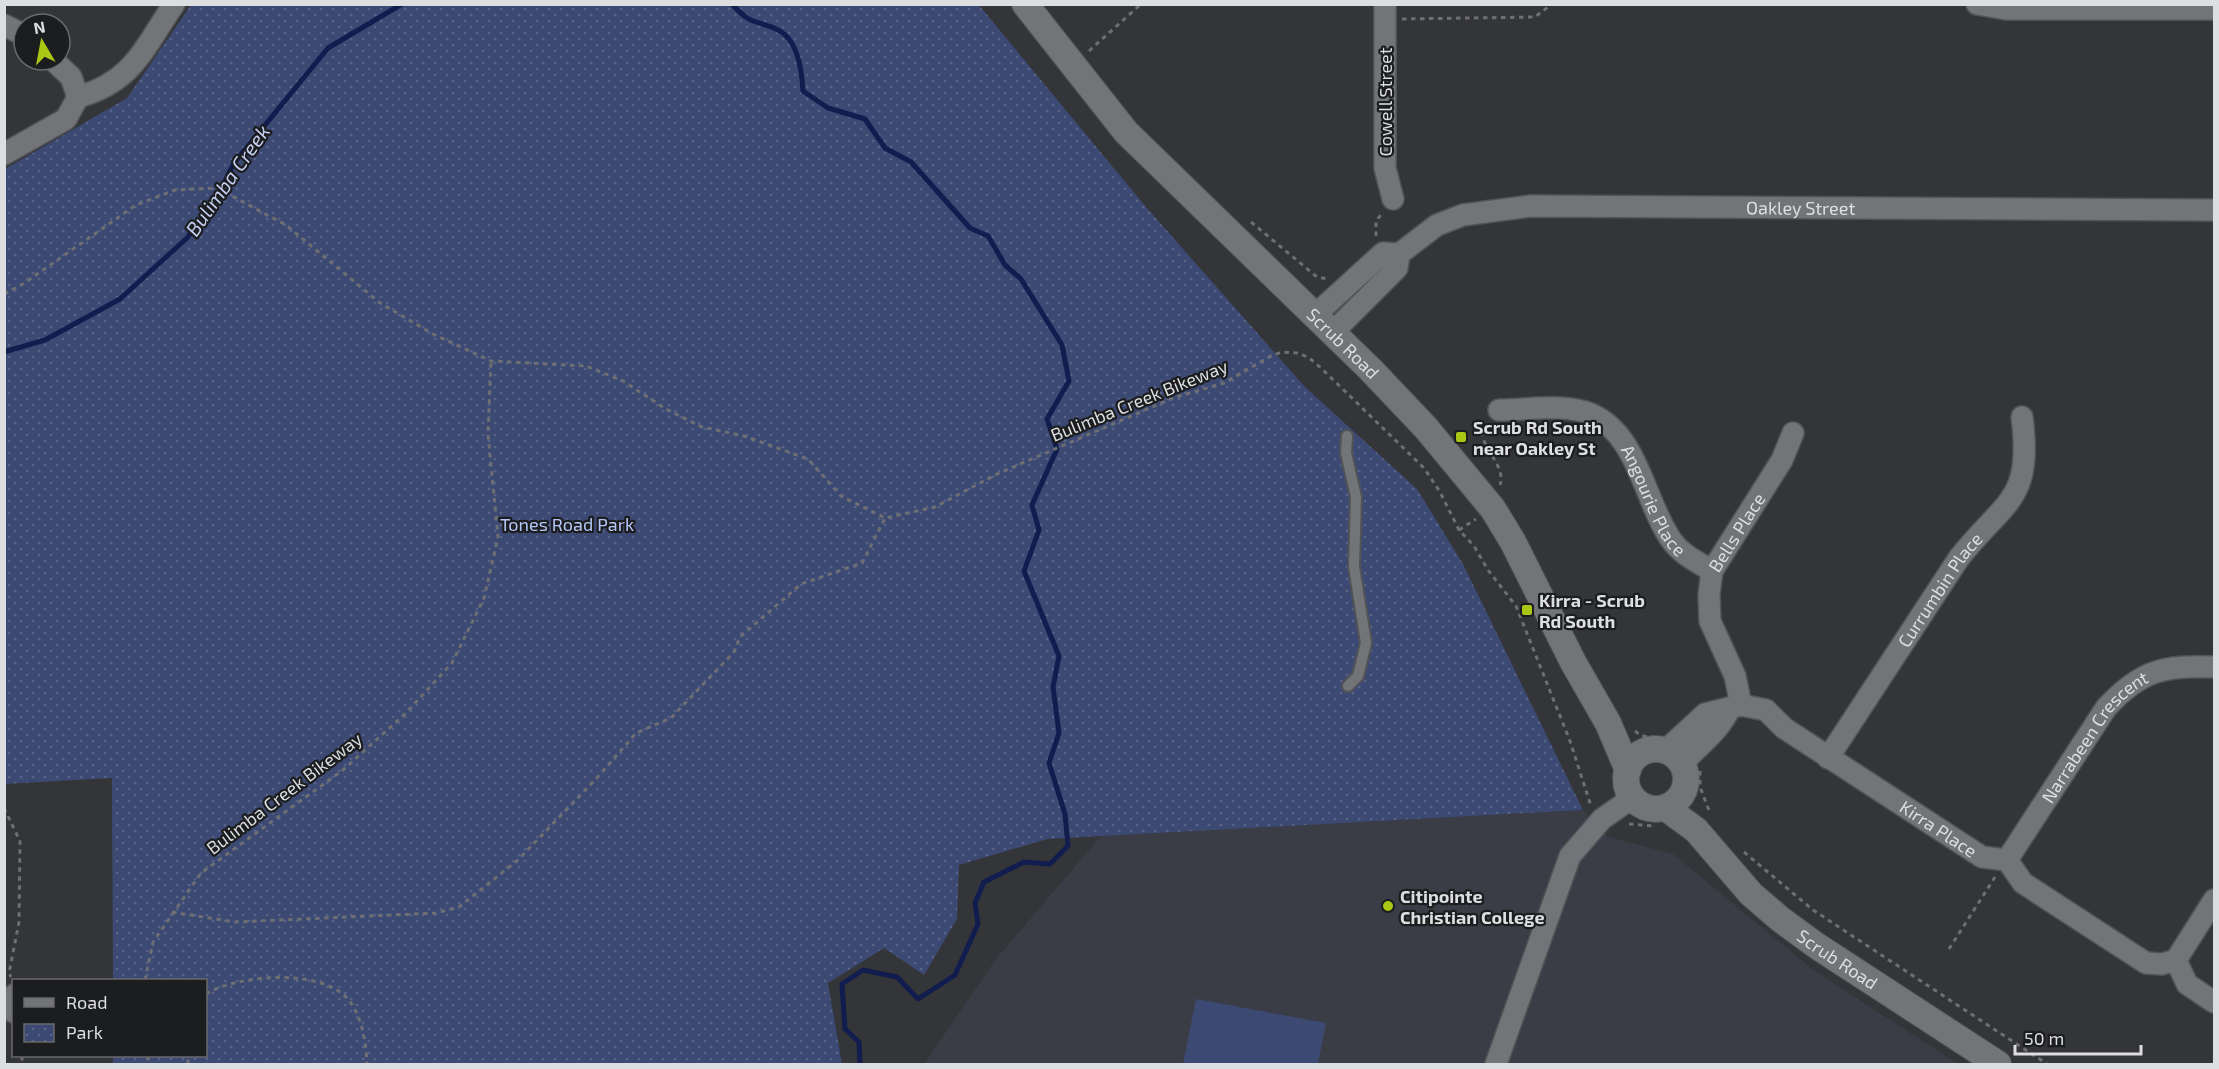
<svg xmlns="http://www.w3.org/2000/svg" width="2219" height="1069" font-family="'Exo 2',sans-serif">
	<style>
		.built { fill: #3a3d46 }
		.grass { fill: #3c4973 }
		.park { fill: url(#park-dots) }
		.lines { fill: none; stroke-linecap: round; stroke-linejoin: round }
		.stream { stroke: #111c4f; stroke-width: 5 }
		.service-casing { stroke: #515356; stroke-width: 14 }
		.minor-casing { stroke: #515356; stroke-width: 24 }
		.tertiary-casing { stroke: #515356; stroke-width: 28 }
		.path { stroke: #6e6f72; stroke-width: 3; stroke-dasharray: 4.5 4.5; stroke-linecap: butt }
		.service { stroke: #737478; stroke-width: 10 }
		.minor { stroke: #737478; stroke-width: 21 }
		.tertiary { stroke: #737478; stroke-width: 26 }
		.poi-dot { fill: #aac716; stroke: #1c1d1e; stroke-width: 2 }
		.labels { text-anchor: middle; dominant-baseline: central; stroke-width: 4.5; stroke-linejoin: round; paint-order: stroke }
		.street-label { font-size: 18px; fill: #dddee1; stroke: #1c1d1e }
		.poi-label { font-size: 18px; font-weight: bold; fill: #dddee1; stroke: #1c1d1e; text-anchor: start }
		.park-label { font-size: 18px; fill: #b4c7fa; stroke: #1c1d1e }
		.water-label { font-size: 20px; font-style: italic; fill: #c3cff2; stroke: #1c1d1e }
	</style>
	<defs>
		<pattern id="park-dots" width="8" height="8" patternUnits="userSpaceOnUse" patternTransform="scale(1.5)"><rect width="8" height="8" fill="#3c4973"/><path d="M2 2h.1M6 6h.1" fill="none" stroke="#586387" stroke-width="1.8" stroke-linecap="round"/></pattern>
	</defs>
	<rect width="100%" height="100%" fill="#343538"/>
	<path class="built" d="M 1583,810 L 1609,837 L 1673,854 L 1812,969 L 1958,1064 L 924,1064 L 996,959 L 1101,836 Z"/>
	<path class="grass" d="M 1196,999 L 1326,1023 L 1318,1064 L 1183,1064 Z"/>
	<path class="park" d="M 978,4 L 1146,207 L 1305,387 L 1417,489 L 1463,564 L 1583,810 L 1047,839 L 959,865 L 957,919 L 924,975 L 884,948 L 828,983 L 842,1064 L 113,1064 L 113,1056 L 206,1056 L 206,980 L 113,980 L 112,778 L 5,784 L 5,169 L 127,98 L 191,5 Z"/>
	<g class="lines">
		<path class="stream" d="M 732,4 C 753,28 758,19 780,31 C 798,41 802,73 803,91 L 828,108 L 865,119 L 885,148 L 911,162 L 970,228 L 988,236 L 1005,265 L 1021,279 L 1062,345 L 1069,381 L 1047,419 L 1057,449 L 1032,505 L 1039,530 L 1024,571 L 1059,656 L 1053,687 L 1059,733 L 1049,763 L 1065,814 L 1068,846 L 1050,864 L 1024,862 L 984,882 L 975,903 L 978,924 L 955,975 L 918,999 L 897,977 L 863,970 L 842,984 L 845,1029 L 859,1042 L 860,1064
			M 4,352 L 45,340 L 120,299 L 187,238 L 215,201 L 234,163 L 328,48 L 402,4"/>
		<defs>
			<path id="service" d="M 1347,436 L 1346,453 L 1356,497 L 1354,567 L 1366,643 L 1358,676 L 1348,686"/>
			<g id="minor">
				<path d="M 1385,4 L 1385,168 L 1393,199"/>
				<path d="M 1977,4 L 2006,9 L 2214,9"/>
				<path d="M 4,25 L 24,35"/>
				<path d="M 78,97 C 133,82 144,48 174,4"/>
				<path d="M 4,154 L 66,119 L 78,97 L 71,77 L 53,60"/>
				<path id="s1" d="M 1315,315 L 1383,253 L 1399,254 L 1437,225 L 1463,215 L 1531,206 L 2214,210"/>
				<path d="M 1332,333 L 1397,268 L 1399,254"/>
				<path id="s2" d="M 1499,410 C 1527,410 1566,403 1591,414 C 1639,435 1644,502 1672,541 C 1682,555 1698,562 1712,571"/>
				<path id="s3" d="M 1741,705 L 1735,676 L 1710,621 L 1709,595 L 1712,571 L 1782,460 L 1793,433"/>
				<path id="s4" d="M 1665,751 L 1705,714 L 1741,705 L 1766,710 L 1784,728 L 1982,857 L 2007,860 L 2023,883 L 2146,963 L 2162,964 L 2176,960 L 2214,900"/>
				<path id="s5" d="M 1828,758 L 1959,558 C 2005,500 2033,501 2022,417"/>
				<path d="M 1682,764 C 1700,744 1718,733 1730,708"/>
				<path id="s6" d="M 2007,860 L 2106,708 C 2141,670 2164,665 2214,667"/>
				<path d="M 2176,960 L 2187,984 L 2214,1002"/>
				<path d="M 14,995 L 11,1005 L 14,1012"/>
				<path d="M 1496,1064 L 1570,856 L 1602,819 L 1632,798"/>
			</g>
			<g id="tertiary">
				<path id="s7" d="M 1025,4 L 1126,132 L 1371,370 L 1426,428 L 1493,509 L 1513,542 L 1573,662 L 1608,723 L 1628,770"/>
				<circle cx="1656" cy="779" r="30"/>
				<path id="s8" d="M 1666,808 L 1696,830 L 1751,894 L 1780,919 L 1817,946 L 1998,1064"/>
			</g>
		</defs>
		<use href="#service" class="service-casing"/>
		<use href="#minor" class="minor-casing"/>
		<use href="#tertiary" class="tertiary-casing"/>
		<path class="path" d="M 1402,19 L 1535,17 L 1552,4
			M 1089,51 L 1141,4
			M 1251,222 L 1317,277 L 1329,279
			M 1376,236 L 1376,221 L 1383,212
			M 4,294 L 23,284 L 136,205 L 175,190 L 217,188 L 286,225 L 380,303 L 433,334 L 491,361 L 586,366 L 623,381 L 666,409 L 702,427 L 744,436 L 808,459 L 841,496 L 885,518 L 935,507 L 997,474 L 1173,398 L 1224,383 L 1271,356 L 1282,352 L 1297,353 L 1308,357 L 1321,368 L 1424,468 L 1440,492 L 1459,530 L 1474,546 L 1488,570 L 1516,606 L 1570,741 L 1591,806
			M 1489,425 L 1482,434 C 1485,451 1506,468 1500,485
			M 1459,530 L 1476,519
			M 1635,731 L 1641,736 L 1653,737
			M 1700,771 L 1700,787 L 1710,813
			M 4,808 L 20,841 L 19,922 L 9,973 L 11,977
			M 1629,824 L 1655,826
			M 1744,852 L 1813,910 L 2047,1064
			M 172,912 L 235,922 L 436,913 L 459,907 L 518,860 L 596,779 L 636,733 L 671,718 L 734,652 L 740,637 L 801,584 L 862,563 L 885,518
			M 1949,949 L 1995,877
			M 145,980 L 153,942 L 201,873 L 343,770 L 406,713 L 452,663 L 484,598 L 498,537 L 488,434 L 491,361
			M 206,994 C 238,974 327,967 351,1003 C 363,1021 366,1044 367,1064
			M 22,1056 L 22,1064
			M 148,1056 L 148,1064
			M 188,1064 L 188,1056"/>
		<use href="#service" class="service"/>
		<use href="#minor" class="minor"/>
		<use href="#tertiary" class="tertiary"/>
	</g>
	<g class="poi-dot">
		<rect x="1455" y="431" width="12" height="12" rx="3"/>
		<rect x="1521" y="604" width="12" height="12" rx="3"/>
		<circle cx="1388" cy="906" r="6"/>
	</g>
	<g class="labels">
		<g class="street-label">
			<text transform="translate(1385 102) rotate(-90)">Cowell Street</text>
			<text stroke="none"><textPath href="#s1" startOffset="522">Oakley Street</textPath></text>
			<text stroke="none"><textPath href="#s7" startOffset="466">Scrub Road</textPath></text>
			<text transform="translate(1139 400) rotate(-22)">Bulimba Creek Bikeway</text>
			<text stroke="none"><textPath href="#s2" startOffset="202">Angourie Place</textPath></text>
			<text stroke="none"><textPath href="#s3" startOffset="186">Bells Place</textPath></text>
			<text stroke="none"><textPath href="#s5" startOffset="202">Currumbin Place</textPath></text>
			<text stroke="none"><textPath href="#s6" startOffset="152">Narrabeen Crescent</textPath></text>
			<text transform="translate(284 793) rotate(-37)">Bulimba Creek Bikeway</text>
			<text stroke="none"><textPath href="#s4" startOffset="327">Kirra Place</textPath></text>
			<text stroke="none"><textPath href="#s8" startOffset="230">Scrub Road</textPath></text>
		</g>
		<g class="poi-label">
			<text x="1473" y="427">Scrub Rd South<tspan x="1473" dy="21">near Oakley St</tspan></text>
			<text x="1539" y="600">Kirra - Scrub<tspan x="1539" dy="21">Rd South</tspan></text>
			<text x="1400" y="896">Citipointe<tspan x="1400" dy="21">Christian College</tspan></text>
		</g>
		<g class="park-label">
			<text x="567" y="524">Tones Road Park</text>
		</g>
		<g class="water-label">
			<text transform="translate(227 180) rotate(-55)">Bulimba Creek</text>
		</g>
	</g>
	<rect width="2219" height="1069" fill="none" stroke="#dddee1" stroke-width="12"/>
	<rect x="12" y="979" width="195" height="78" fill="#1c1d1e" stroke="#696a6c" stroke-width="1.5"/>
	<rect x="24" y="998" width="30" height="9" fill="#737478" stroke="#696a6c" stroke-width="1.5"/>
	<text x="66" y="1009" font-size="18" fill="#dddee1">Road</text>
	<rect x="24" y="1024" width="30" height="18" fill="url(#park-dots)" stroke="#696a6c" stroke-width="1.5"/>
	<text x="66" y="1039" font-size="18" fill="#dddee1">Park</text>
	<g transform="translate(42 42) rotate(350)"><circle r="28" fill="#1c1d1e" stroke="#696a6c" stroke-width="1.5"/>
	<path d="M0-4.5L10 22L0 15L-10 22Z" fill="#aac716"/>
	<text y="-9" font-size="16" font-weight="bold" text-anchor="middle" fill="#dddee1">N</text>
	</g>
	<path d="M2015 1045v9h126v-9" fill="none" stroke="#dddee1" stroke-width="3"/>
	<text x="2024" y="1045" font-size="18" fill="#dddee1" stroke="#1c1d1e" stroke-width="4.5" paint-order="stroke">50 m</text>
</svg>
